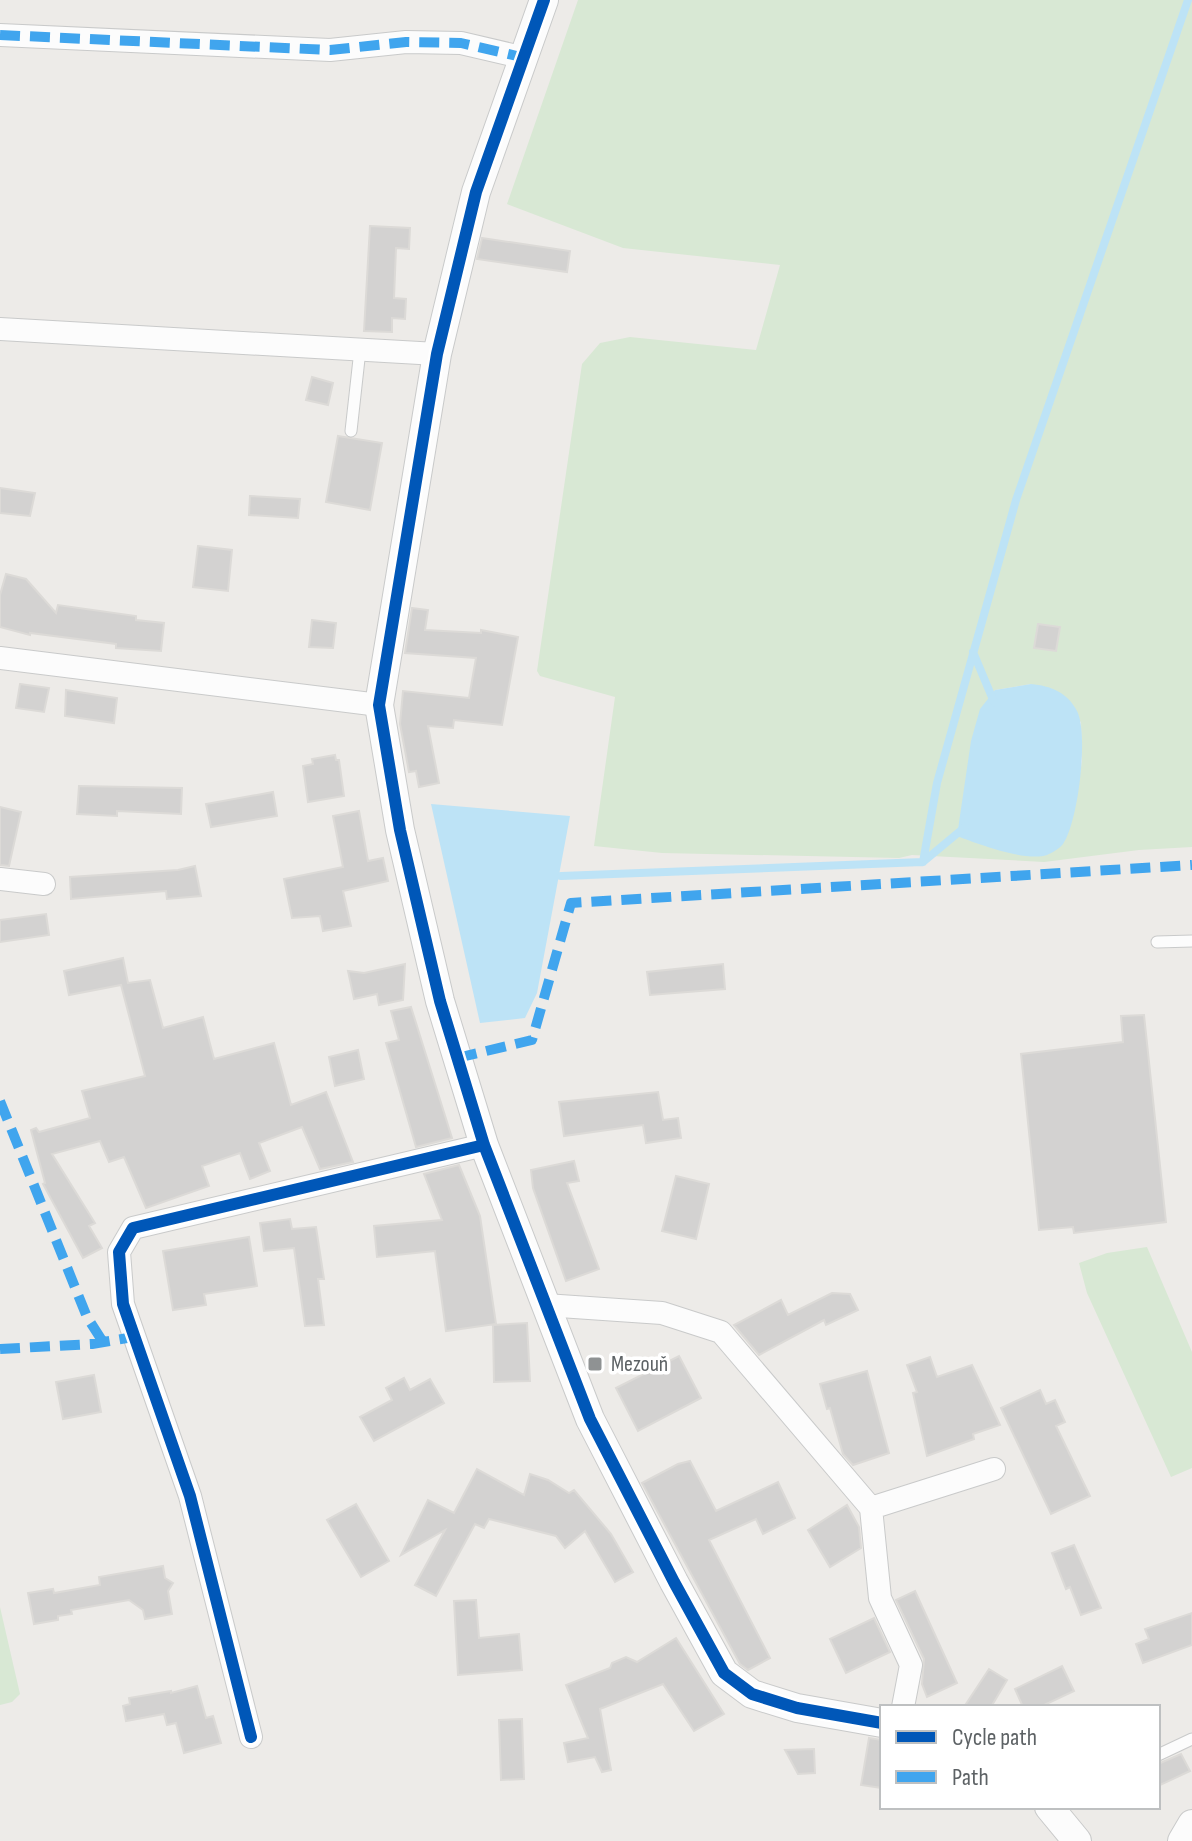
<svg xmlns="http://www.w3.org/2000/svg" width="1192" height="1841" font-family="'Sofia Sans Condensed',sans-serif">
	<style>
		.green { fill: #d8e8d4; fill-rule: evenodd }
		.water { fill: #bde3f6 }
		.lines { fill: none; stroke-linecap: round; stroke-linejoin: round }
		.stream { stroke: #bde3f6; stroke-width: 8 }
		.building { fill: #d3d2d1; stroke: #dcdad7; stroke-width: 2 }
		.service-casing { stroke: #c9caca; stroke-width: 13 }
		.minor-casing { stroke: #c9caca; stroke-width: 24 }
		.tertiary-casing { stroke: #c9caca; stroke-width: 30 }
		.service { stroke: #fcfcfc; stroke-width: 11 }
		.minor { stroke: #fcfcfc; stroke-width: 22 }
		.tertiary { stroke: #fcfcfc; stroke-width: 28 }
		.quiet { stroke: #40a5ee; stroke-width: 10; stroke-dasharray: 20 10; stroke-linecap: butt }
		.cycleway-casing { stroke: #fff; stroke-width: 17 }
		.cycleway { stroke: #0057b8; stroke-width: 12 }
		.poi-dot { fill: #8f9293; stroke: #fff; stroke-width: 3 }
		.labels { text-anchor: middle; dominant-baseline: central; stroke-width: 7; stroke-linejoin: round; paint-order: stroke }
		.poi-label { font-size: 22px; fill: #5d6265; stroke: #fff; text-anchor: start }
	</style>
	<rect width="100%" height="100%" fill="#edebe8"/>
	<path class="green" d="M 578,0 L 1192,0 L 1192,847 L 1139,850 L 1044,862 L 912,855 L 899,858 L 662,853 L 594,846 L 615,697 L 540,676 L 537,671 L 582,364 L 600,343 L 630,337 L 756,350 L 780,265 L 623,248 L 507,204 ZM 1031,684 L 1081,722 L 1082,761 L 1075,805 L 957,835 L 966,790 L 995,690 Z
		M 1147,1247 L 1192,1352 L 1192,1468 L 1171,1477 L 1087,1293 L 1079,1263 L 1107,1253 Z
		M 0,1607 L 20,1694 L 12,1702 L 0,1705 Z"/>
	<path class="water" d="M 1031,684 C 1051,686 1067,692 1077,711 C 1089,734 1078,823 1063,844 C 1060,848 1052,853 1047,855 C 1026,862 978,844 957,836 L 971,741 L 980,709 L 995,690 Z
		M 431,804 L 570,816 L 537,993 L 525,1018 L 480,1023 Z"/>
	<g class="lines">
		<path class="stream" d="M 973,652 L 994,702
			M 923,862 L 965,827
			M 561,876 L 923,862 L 937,783 L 1016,500 L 1188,0"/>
	</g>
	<path class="building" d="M 370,226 L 410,228 L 409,249 L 396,248 L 394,298 L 406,299 L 405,319 L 392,318 L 392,332 L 364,331 Z
		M 482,238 L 570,251 L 567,272 L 477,259 Z
		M 312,377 L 333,383 L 328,405 L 306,400 Z
		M 338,436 L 382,443 L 370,510 L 326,502 Z
		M 0,488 L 35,493 L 30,516 L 0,513 Z
		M 250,496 L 300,499 L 298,518 L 249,515 Z
		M 198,546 L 232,550 L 228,591 L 193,587 Z
		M 6,574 L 26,579 L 56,613 L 58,605 L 136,616 L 136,620 L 164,623 L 161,651 L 116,648 L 116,644 L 30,633 L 30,635 L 0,627 L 0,595 Z
		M 412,608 L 428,610 L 425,630 L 481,633 L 481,630 L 518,637 L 502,725 L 454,720 L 453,728 L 428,726 L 439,783 L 419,787 L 416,771 L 409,772 L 400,724 L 403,691 L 469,698 L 476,658 L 405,653 Z
		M 312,620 L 336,623 L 333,648 L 309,647 Z
		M 1038,624 L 1060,627 L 1056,651 L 1034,648 Z
		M 20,684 L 49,688 L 44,712 L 16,708 Z
		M 66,690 L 117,698 L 114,723 L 65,716 Z
		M 335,755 L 336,760 L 339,760 L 344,796 L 308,802 L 303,766 L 313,764 L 312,759 Z
		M 79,786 L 182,788 L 181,814 L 117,811 L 117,816 L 77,814 Z
		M 273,792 L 277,816 L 211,827 L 206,804 Z
		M 0,807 L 21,812 L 9,866 L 0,865 Z
		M 359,811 L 368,861 L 383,858 L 388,881 L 343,891 L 351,926 L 323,931 L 320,916 L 292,918 L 284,879 L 343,867 L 333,816 Z
		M 195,866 L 201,896 L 167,899 L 166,891 L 71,899 L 70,877 L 178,870 Z
		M 46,914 L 49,935 L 0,942 L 0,920 Z
		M 123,958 L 128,983 L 150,980 L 163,1028 L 203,1017 L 214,1059 L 274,1043 L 291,1105 L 326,1092 L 353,1162 L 320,1169 L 302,1127 L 259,1143 L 270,1171 L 250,1179 L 240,1153 L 202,1166 L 209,1186 L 146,1208 L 124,1157 L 109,1162 L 100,1141 L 52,1154 L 95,1223 L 89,1226 L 102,1248 L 83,1258 L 43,1184 L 45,1183 L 31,1130 L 36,1128 L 39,1132 L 90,1118 L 82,1091 L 145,1076 L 121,985 L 69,995 L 64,971 Z
		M 405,964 L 403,1000 L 379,1005 L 377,994 L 354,999 L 348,971 L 364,973 Z
		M 723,964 L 725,989 L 650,995 L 647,972 Z
		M 411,1007 L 452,1138 L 416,1147 L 386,1043 L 399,1040 L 391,1011 Z
		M 1144,1015 L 1166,1222 L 1074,1233 L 1073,1227 L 1039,1230 L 1021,1054 L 1123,1042 L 1121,1016 Z
		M 358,1050 L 364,1079 L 335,1086 L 329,1057 Z
		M 658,1092 L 663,1120 L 678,1118 L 681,1138 L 646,1143 L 643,1125 L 564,1136 L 559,1102 Z
		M 574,1161 L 579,1181 L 567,1183 L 599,1269 L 566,1281 L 533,1188 L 531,1170 Z
		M 459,1165 L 480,1216 L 496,1324 L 446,1331 L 435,1251 L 377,1257 L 374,1226 L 442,1220 L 424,1174 Z
		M 676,1176 L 709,1184 L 696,1239 L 662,1231 Z
		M 290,1219 L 292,1229 L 316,1227 L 324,1279 L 318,1279 L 324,1325 L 305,1326 L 294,1248 L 264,1251 L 260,1223 Z
		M 249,1237 L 257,1286 L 204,1294 L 206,1305 L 173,1310 L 163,1251 Z
		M 832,1293 L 850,1294 L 858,1310 L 826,1325 L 824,1320 L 759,1355 L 734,1325 L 781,1300 L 788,1315 Z
		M 527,1323 L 530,1381 L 494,1382 L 493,1325 Z
		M 679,1356 L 701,1398 L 638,1431 L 616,1388 Z
		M 930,1357 L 937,1377 L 972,1365 L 1000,1425 L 973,1434 L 974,1439 L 927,1456 L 913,1393 L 917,1392 L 907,1365 Z
		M 867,1371 L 889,1453 L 853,1465 L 843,1454 L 830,1408 L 827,1409 L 820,1384 Z
		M 94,1375 L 101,1412 L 63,1419 L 56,1382 Z
		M 404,1378 L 410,1390 L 430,1379 L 444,1403 L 374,1441 L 360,1417 L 392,1400 L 386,1388 Z
		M 1040,1390 L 1046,1404 L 1055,1400 L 1065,1422 L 1056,1426 L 1090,1496 L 1051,1514 L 1001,1408 Z
		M 690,1461 L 716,1511 L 778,1482 L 795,1518 L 763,1534 L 756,1519 L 709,1540 L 770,1658 L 748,1670 L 740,1664 L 642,1483 L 678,1464 Z
		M 477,1469 L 524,1495 L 530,1474 L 548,1480 L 569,1493 L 574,1490 L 611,1534 L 633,1572 L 615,1582 L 585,1531 L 565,1548 L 556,1536 L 489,1519 L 484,1528 L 475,1524 L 436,1596 L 415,1585 L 445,1530 L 401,1555 L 428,1500 L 454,1513 Z
		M 356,1504 L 389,1561 L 361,1577 L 327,1520 Z
		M 847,1505 L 859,1527 L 861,1548 L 830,1567 L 808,1530 Z
		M 1074,1545 L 1101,1608 L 1081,1615 L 1070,1587 L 1066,1589 L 1052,1553 Z
		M 163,1566 L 165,1578 L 173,1583 L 168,1591 L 172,1614 L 145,1619 L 143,1610 L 129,1600 L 71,1610 L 72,1614 L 58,1616 L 58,1620 L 34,1624 L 28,1593 L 53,1589 L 54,1593 L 100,1585 L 99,1577 Z
		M 915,1591 L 957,1683 L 927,1697 L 922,1684 L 924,1659 L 896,1600 Z
		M 476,1600 L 479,1638 L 519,1634 L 522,1670 L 458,1675 L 454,1601 Z
		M 1192,1613 L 1192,1645 L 1143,1663 L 1136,1644 L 1149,1639 L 1145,1629 Z
		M 874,1618 L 890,1652 L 846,1673 L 830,1639 Z
		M 676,1638 L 724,1714 L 694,1731 L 663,1684 L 600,1709 L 611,1770 L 602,1772 L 595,1757 L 568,1762 L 564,1743 L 588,1738 L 566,1685 L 610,1668 L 612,1663 L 626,1657 L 637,1662 Z
		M 1062,1666 L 1074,1691 L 1040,1707 L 1023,1707 L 1015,1689 Z
		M 989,1669 L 1007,1680 L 991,1707 L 964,1707 Z
		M 197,1686 L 206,1718 L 213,1716 L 221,1743 L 184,1753 L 176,1723 L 167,1725 L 164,1714 L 126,1721 L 123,1706 L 130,1704 L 129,1698 L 171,1691 L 171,1693 Z
		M 522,1719 L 524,1779 L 501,1780 L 499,1720 Z
		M 869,1738 L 882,1740 L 882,1788 L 861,1785 Z
		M 814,1749 L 815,1773 L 798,1774 L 785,1750 Z
		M 1181,1754 L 1190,1771 L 1158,1786 L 1158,1764 Z"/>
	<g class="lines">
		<defs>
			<path id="service" d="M 351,431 L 360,350
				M 1157,942 L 1192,941
				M 1158,1755 L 1192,1739"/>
			<path id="minor" d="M 0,35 L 330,50 L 406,42 L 461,43 L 521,57
				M 0,329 L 437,354
				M 0,658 L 379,705
				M 0,879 L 44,884
				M 545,1305 L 662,1313 L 721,1332 L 871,1508 L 880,1598 L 911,1665 L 903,1707
				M 871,1508 L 994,1469
				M 251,1737 L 190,1496 L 123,1304 L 119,1252 L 133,1228 L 484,1145"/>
			<path id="tertiary" d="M 544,0 L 476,192 L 437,354 L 379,705 L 400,830 L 440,1001 L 484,1145 L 590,1419 L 674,1582 L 724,1673 L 752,1694 L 797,1708 L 882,1723
				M 1049,1807 L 1077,1841
				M 1182,1841 L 1192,1824"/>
		</defs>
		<use href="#service" class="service-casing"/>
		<use href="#minor" class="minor-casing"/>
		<use href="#tertiary" class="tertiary-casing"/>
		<use href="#service" class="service"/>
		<use href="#minor" class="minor"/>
		<use href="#tertiary" class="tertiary"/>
		<path class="quiet" d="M 0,35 L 330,50 L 406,42 L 461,43 L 521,57
			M 457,1058 L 532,1040 L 571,903 L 1192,865
			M 0,1101 L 87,1317 L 103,1342
			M 0,1349 L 92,1344 L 133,1337"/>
		<defs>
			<path id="cycleway" d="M 544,0 L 476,192 L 437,354 L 379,705 L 400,830 L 440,1001 L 484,1145 L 590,1419 L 674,1582 L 724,1673 L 752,1694 L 797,1708 L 882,1723
				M 251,1737 L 190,1496 L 123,1304 L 119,1252 L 133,1228 L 484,1145"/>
		</defs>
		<use href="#cycleway" class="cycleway-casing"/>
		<use href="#cycleway" class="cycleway"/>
	</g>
	<rect class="poi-dot" x="587" y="1356" width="16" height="16" rx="4"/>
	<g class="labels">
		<g class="poi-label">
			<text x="611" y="1364">Mezouň</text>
		</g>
	</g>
	<rect x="880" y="1705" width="280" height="104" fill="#ffffff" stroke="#bec0c1" stroke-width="2"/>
	<rect x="896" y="1731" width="40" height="12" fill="#0057b8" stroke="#bec0c1" stroke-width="2"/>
	<text x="952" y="1745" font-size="24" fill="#5d6265">Cycle path</text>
	<rect x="896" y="1771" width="40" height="12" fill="#40a5ee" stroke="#bec0c1" stroke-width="2"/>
	<text x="952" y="1785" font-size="24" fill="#5d6265">Path</text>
</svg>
